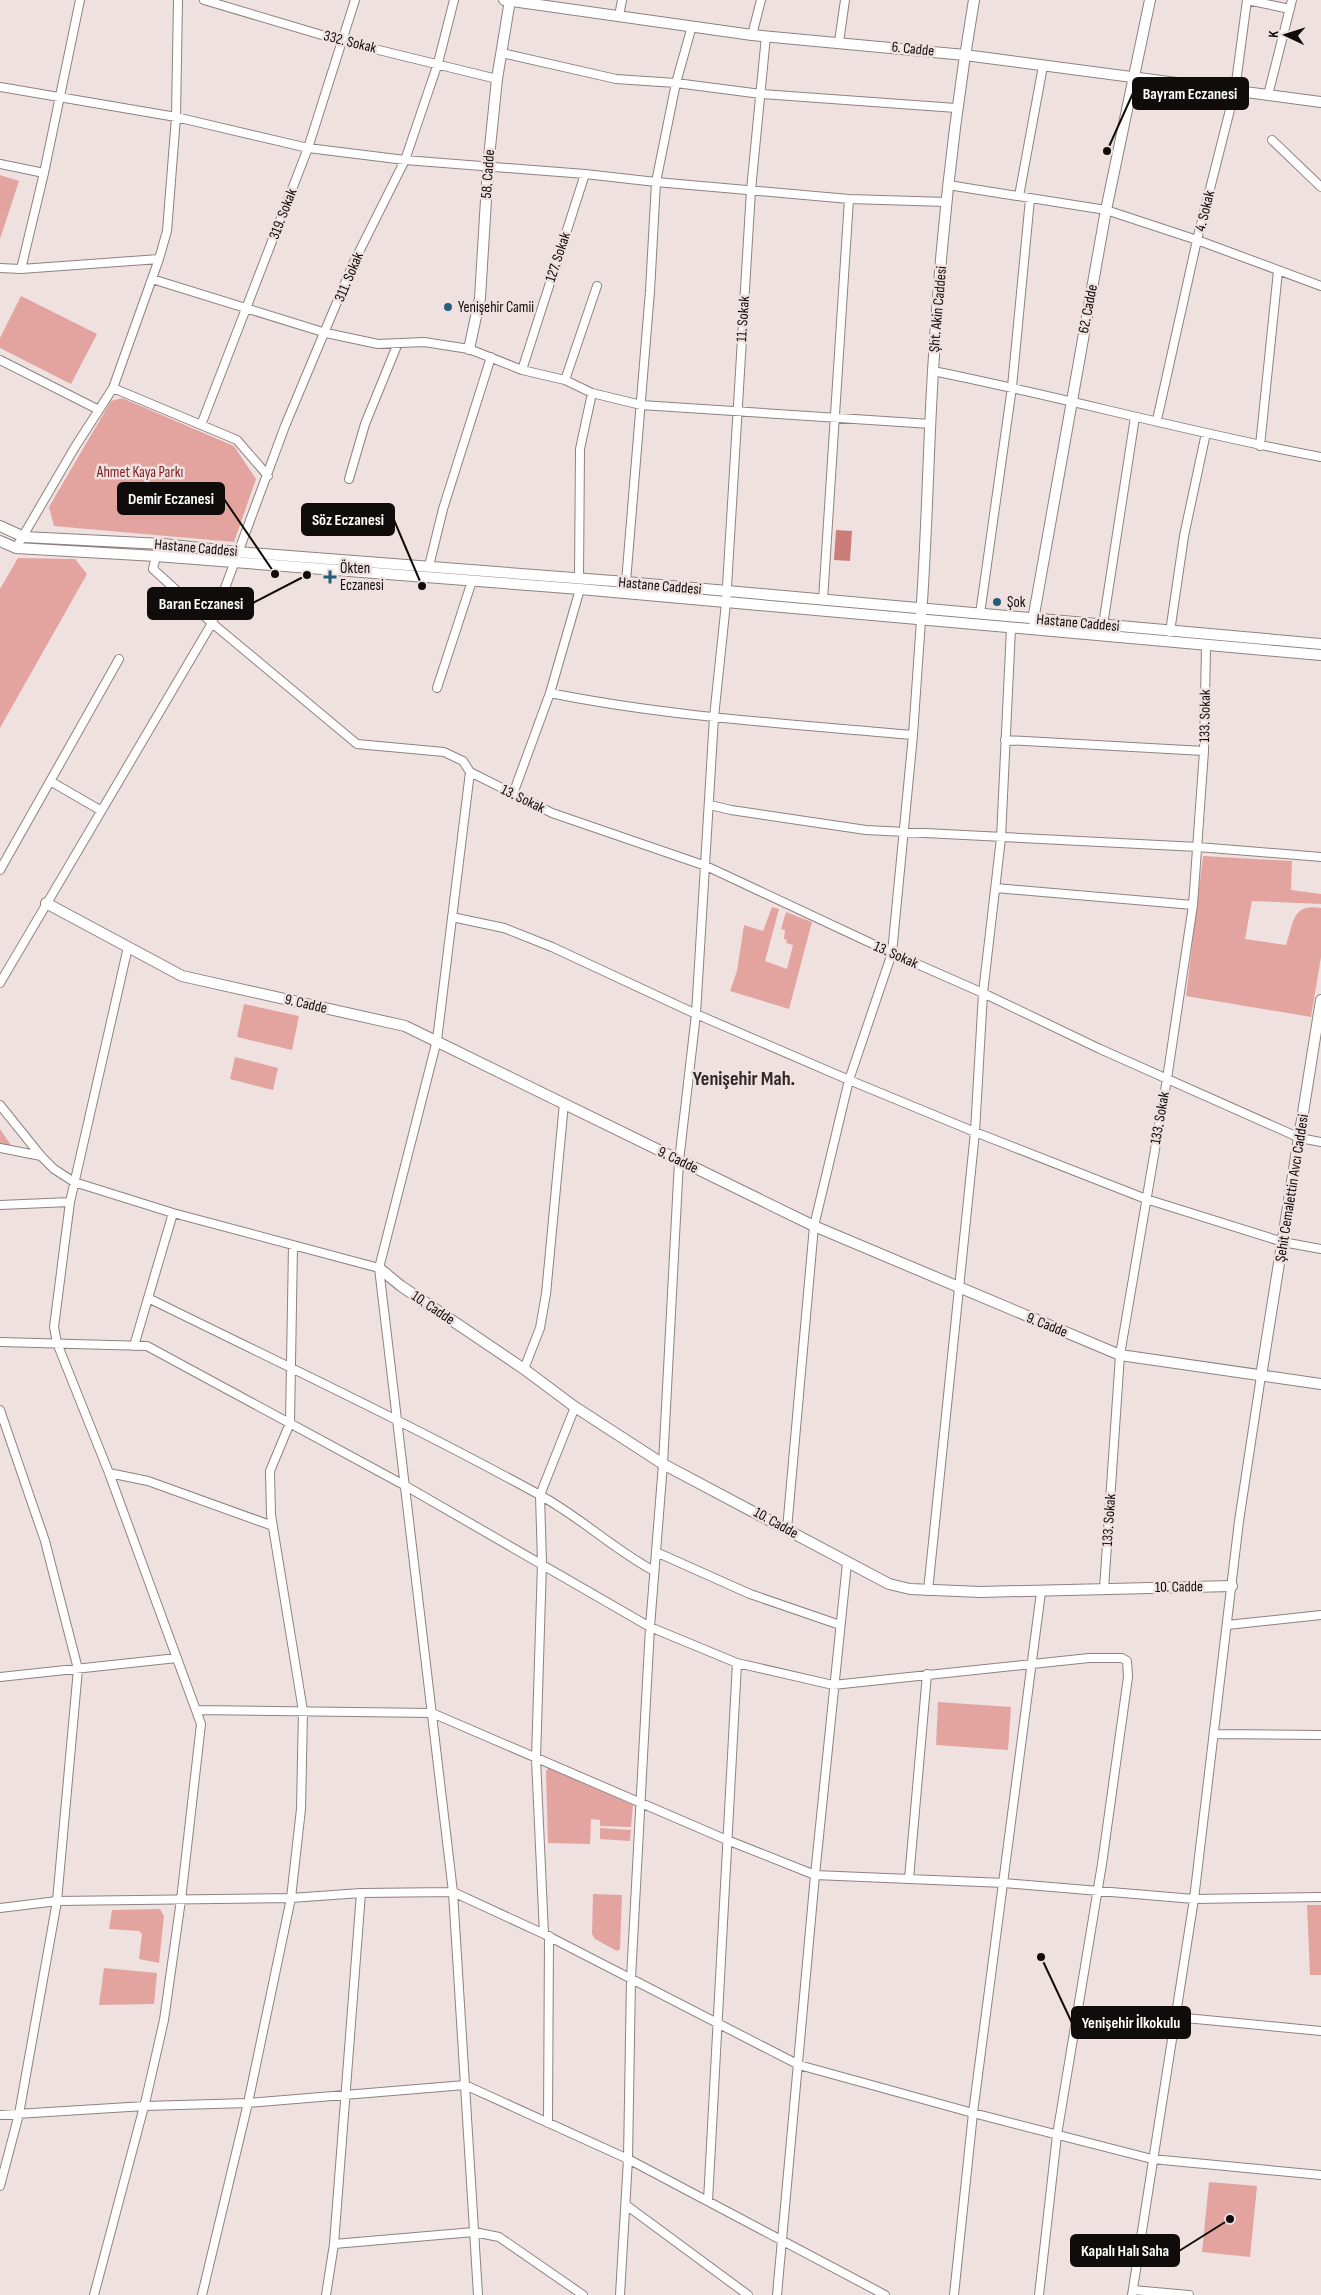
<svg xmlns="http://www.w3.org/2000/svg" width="1321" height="2295" font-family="'Sofia Sans Condensed',sans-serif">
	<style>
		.green { fill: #e3a4a0 }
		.water { fill: #cb7d79 }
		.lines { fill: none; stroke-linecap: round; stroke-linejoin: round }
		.street-casing { stroke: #8e8281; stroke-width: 10 }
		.secondary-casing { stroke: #8e8281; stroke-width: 12 }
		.street { stroke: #fff; stroke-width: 8 }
		.secondary { stroke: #fff; stroke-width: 10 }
		.poi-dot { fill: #275d78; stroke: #efe1e0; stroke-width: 2 }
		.labels { text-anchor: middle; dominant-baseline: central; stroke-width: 5; stroke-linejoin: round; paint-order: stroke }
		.street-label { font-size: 15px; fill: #100c0b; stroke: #efe1e0 }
		.poi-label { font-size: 15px; fill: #100c0b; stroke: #efe1e0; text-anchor: start }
		.park-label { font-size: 15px; fill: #802225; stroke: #efe1e0 }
		.district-label { font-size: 20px; font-weight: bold; fill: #312727; stroke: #efe1e0 }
		.leader { fill: none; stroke: #100c0b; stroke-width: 2 }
		.callout-dot { fill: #100c0b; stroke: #efe1e0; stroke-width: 2 }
		.callout { fill: #100c0b; stroke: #100c0b; stroke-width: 2 }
		.callout-label { font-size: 16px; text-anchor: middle; font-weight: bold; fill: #fff }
	</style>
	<rect width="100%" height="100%" fill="#efe1e0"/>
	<path class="green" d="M 0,175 L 19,181 L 0,239 Z
		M 21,296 L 97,334 L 71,384 L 0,348 L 0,338 Z
		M 122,398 L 234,446 L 256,479 L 234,542 L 54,526 L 49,507 L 111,401 Z
		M 18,558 L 75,559 L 87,574 L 0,728 L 0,589 Z
		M 1203,856 L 1292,861 L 1291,890 L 1321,894 L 1321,904 L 1252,901 L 1245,939 L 1286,945 C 1294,922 1292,903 1321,908 L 1321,957 L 1311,1017 L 1186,996 Z
		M 772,907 L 779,909 L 765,961 L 787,969 L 793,945 L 786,943 L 787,940 L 784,939 L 785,930 L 781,929 L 786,912 L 812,922 L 789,1009 L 730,991 L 737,971 L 744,925 L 763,931 Z
		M 244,1004 L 299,1016 L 292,1050 L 237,1037 Z
		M 235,1057 L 278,1068 L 273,1090 L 230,1079 Z
		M 0,1129 L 13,1148 L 0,1143 Z
		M 938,1702 L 1011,1707 L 1008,1750 L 936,1745 Z
		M 548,1768 L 633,1805 L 631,1827 L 600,1826 L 600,1820 L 591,1819 L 590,1844 L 548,1843 L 546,1772 Z
		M 600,1828 L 631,1830 L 630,1841 L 600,1839 Z
		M 593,1894 L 622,1895 L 620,1949 L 617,1951 L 595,1939 L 592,1934 Z
		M 1307,1905 L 1321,1905 L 1321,1975 L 1310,1975 Z
		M 160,1909 L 164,1916 L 159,1963 L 139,1959 L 142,1934 L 139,1931 L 109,1929 L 112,1910 Z
		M 104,1968 L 157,1973 L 154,2004 L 99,2005 Z
		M 1209,2182 L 1257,2186 L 1250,2257 L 1202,2252 Z"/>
	<path class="water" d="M 836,530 L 852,531 L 850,561 L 834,560 Z"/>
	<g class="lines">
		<defs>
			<path id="street" d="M 204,0 L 342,41 L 497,79
				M 1247,0 L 1290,9
				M 619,16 L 622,0
				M 752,35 L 761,0
				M 839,42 L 845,0
				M 502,53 L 616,79 L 676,83 L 761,94 L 956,108
				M 0,87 L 176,117 L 308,148 L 405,160 L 585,174 L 656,182 L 849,199 L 947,202
				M 1268,95 L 1292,0
				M 1272,140 L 1321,187
				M 0,164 L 44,173
				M 948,185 L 1106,210 L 1197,240 L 1321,286
				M 1019,196 L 1043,66
				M 0,268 L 21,269 L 159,259
				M 21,269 L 44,173 L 80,0
				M 152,279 L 326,333 L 378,344 L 424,342 L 469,349 L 522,370 L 565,380 L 592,393 L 641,405 L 931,424
				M 0,360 L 99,410
				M 522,370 L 585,174
				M 933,371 C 1063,397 1191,433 1321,457
				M 565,380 L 597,286
				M 113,388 L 237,440 L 268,476
				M 1157,420 L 1197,240 L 1235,90 L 1247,0
				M 201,425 L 308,148 L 355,0
				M 1260,446 L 1278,271
				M 349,479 L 365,424 L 398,343
				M 163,544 L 156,556 L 153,569 L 212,623 L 357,744 L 444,752 L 463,761 L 470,772 L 437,1040 L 379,1268 L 453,1892 L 478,2295
				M 16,548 L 75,447 L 113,388 L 159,259 L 167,231 L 176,117 L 178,0
				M 429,566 L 443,509 L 491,357
				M 579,578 L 580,449 L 592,393
				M 626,582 L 650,291 L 656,182 L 676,83 L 692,26
				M 823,600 L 849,199
				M 980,614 L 1012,387 L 1030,199
				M 1103,625 L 1135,417
				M 1170,632 L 1184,536 L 1206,433
				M 437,688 L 472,581
				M 550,693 C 669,717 792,724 913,735
				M 1005,740 L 1204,751
				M 470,772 L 552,813 L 706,866 L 892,953 L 983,993 L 1100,1049 L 1300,1138 L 1321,1142
				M 50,781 L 100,810
				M 513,794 L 550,693 L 580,589
				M 710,805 L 731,810 L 866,830 L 1198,847 L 1321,857
				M 0,870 L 119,659
				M 996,888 L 1193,905
				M 452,917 L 504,928 L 552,947 L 696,1014 L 849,1080 L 975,1132 L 1146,1199 L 1283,1242 L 1321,1249
				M 0,983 L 212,623 L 285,426 L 353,264 L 405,160 L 438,63 L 454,0
				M 0,1105 L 41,1156 L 54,1169 L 74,1182 L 173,1213 L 379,1268
				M 0,1148 L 41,1156
				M 0,1205 L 70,1202
				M 148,1298 C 278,1362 410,1424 538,1494 C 579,1516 613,1549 654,1571
				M 0,1342 L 147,1346 L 404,1485 L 650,1627 L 737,1663 L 833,1685 L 1089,1658 L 1122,1658 L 1127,1661 L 1128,1677 L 1102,1864 L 1057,2135 L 1039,2295
				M 134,1346 L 173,1213
				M 524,1369 L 540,1328 L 546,1294 L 564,1103
				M 0,1410 L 45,1541 L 78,1669 L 57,1901 L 19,2114 L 0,2186
				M 109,1473 L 148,1481 L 273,1526
				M 787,1529 L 814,1226 L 849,1080 L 892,953 L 913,735 L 921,620
				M 656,1552 L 750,1594 L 840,1625
				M 1104,1589 L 1120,1355 L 1167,1079 L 1193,905 L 1204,751 L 1206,647
				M 928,1591 L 975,1132 L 983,993 L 1001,838 L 1011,628
				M 1227,1625 L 1321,1615
				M 0,1677 L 177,1658
				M 197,1710 L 432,1713 L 727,1840 L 815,1875 L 1004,1883 L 1194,1899 L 1321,1897
				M 1214,1734 L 1321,1735
				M 909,1879 L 927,1674
				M 0,1908 L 57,1901 L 291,1898 L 361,1893 L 453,1892 L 544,1934 L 799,2065 L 973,2113 L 1152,2159 L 1321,2175
				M 544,1934 L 536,1759 L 542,1563 L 540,1495 L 575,1407
				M 1175,2017 L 1321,2031
				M 0,2115 L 145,2106 L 248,2103 L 465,2085 L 628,2159 L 885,2295
				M 548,2123 L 549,1936
				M 708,2201 L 737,1663
				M 626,2205 L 748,2295
				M 334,2244 L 474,2232 L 499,2237 L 583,2295
				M 1133,2290 L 1189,2295
				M 94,2295 L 146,2099 L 164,2020 L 181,1900 L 201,1724 L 109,1473 L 57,1343 L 54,1327 L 70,1202 L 128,947
				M 202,2295 L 248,2103 L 291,1898 L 301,1809 L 303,1711 L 271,1515 L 270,1471 L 290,1423 L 293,1245
				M 326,2295 L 334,2244 L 361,1893
				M 620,2295 L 628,2159 L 631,1978 L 650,1627 L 663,1464 L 679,1161 L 696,1014 L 714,717 L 726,603 L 751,190 L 766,36
				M 777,2295 L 815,1875 L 847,1563
				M 954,2295 L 973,2113 L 1041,1592
				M 1132,2295 L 1194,1899 L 1239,1521 L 1261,1376"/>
			<path id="secondary" d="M 504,0 L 752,35 L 965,55 L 1321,102
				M 469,349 L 480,298 L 488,167 L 497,79 L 510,0
				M 0,526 L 24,537 L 163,544 L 237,552 L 626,582 L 1321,644
				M 0,541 L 16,548 L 156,556 L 580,589 L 1321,655
				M 921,616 C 927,535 928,453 933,371 C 940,247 953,123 974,0
				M 1033,620 L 1106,210 L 1150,0
				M 46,903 L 182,976 L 405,1026 L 814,1226 L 1120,1355 L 1321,1384
				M 379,1268 L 401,1286 L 524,1369 L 575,1407 L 663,1464 L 889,1584 L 910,1589 L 981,1592 L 1232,1586
				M 1261,1376 L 1321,1000"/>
		</defs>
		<use href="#street" class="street-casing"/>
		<use href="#secondary" class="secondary-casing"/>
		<use href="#street" class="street"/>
		<use href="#secondary" class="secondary"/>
	</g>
	<g class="poi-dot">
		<circle cx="448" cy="307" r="5"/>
		<path d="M327.5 569.5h5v5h5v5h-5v5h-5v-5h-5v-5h5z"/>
		<circle cx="997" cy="602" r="5"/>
	</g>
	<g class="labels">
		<g class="street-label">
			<text transform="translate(350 42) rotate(14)">332. Sokak</text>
			<text transform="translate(913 49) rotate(6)">6. Cadde</text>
			<text transform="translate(488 174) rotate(-86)">58. Cadde</text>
			<text transform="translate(1205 211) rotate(-76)">4. Sokak</text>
			<text transform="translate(283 214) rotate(-69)">319. Sokak</text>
			<text transform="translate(558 257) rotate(-72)">127. Sokak</text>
			<text transform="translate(349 277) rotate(-67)">311. Sokak</text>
			<text transform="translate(938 309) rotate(-85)">Şht. Akin Caddesi</text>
			<text transform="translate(1088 309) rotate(-79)">62. Cadde</text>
			<text transform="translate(743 319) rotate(-86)">11. Sokak</text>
			<text transform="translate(196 548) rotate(5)">Hastane Caddesi</text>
			<text transform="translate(660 586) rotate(5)">Hastane Caddesi</text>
			<text transform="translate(1078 623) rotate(5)">Hastane Caddesi</text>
			<text transform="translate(1205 716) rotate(-89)">133. Sokak</text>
			<text transform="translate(523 799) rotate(26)">13. Sokak</text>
			<text transform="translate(896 955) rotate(24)">13. Sokak</text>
			<text transform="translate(306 1004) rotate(13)">9. Cadde</text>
			<text transform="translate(1160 1118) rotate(-80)">133. Sokak</text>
			<text transform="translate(678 1160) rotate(26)">9. Cadde</text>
			<text transform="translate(1292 1188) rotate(-81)">Şehit Cemalettin Avcı Caddesi</text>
			<text transform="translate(433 1308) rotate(34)">10. Cadde</text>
			<text transform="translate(1047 1325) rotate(22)">9. Cadde</text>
			<text transform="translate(1109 1520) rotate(-86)">133. Sokak</text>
			<text transform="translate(776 1523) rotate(29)">10. Cadde</text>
			<text transform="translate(1179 1587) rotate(-1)">10. Cadde</text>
		</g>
		<g class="poi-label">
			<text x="458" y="307">Yenişehir Camii</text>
			<text x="340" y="568">Ökten<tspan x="340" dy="17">Eczanesi</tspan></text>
			<text x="1007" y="602">Şok</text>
		</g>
		<g class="park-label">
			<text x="140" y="472">Ahmet Kaya Parkı</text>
		</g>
		<g class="district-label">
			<text x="744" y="1079">Yenişehir Mah.</text>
		</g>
	</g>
	<path class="leader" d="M1107 151L1133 93M275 574L224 499M422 586L394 520M307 575L253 603M1041 1957L1072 2023M1230 2219L1179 2251"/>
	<g class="callout-dot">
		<circle cx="1107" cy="151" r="5"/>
		<circle cx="275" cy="574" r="5"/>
		<circle cx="422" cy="586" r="5"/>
		<circle cx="307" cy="575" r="5"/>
		<circle cx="1041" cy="1957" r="5"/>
		<circle cx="1230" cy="2219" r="5"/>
	</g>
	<g class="callout">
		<rect x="1133" y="78" width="115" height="31" rx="5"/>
		<rect x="118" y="483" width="106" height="31" rx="5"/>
		<rect x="302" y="504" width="92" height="31" rx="5"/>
		<rect x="148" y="588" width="105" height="31" rx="5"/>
		<rect x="1072" y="2007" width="118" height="31" rx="5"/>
		<rect x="1071" y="2235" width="108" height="31" rx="5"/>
	</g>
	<g class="callout-label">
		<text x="1190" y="99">Bayram Eczanesi</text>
		<text x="171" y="504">Demir Eczanesi</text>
		<text x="348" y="525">Söz Eczanesi</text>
		<text x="201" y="609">Baran Eczanesi</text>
		<text x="1131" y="2028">Yenişehir İlkokulu</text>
		<text x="1125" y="2256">Kapalı Halı Saha</text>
	</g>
	<g transform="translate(1286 35) rotate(274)" stroke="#efe1e0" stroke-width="4" paint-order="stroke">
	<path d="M0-4L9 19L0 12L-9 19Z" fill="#100c0b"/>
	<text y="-8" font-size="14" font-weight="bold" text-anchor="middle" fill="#100c0b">K</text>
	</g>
</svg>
